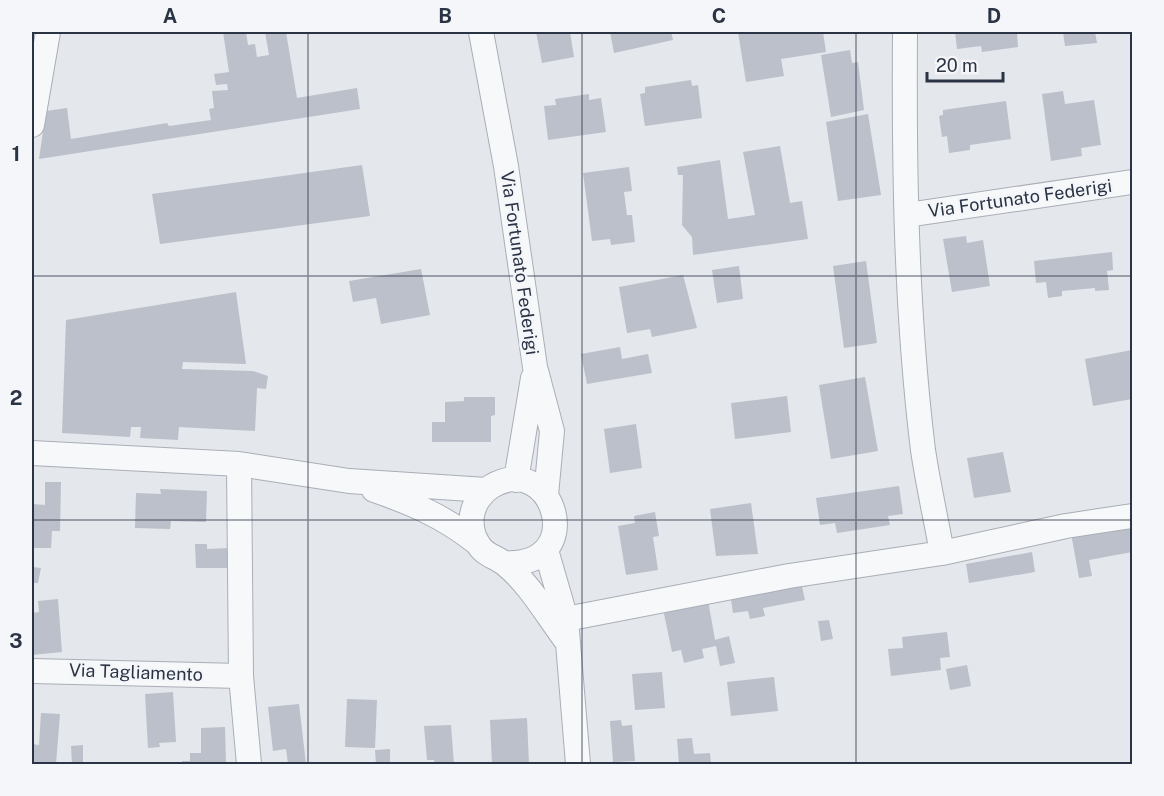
<svg xmlns="http://www.w3.org/2000/svg" width="1164" height="796" font-family="'Public Sans',sans-serif">
	<style>
		.building { fill: #bbc0ca }
		.lines { fill: none; stroke-linecap: round; stroke-linejoin: round }
		.street-casing { stroke: #a9aeb7; stroke-width: 26 }
		.street { stroke: #f7f8fa; stroke-width: 24 }
		.grid { fill: none; stroke: #2b3445; stroke-width: 1.5; stroke-opacity: 0.55 }
		.labels { text-anchor: middle; dominant-baseline: central; stroke-width: 5; stroke-linejoin: round; paint-order: stroke }
		.street-label { font-size: 18px; fill: #2b3445; stroke: #f4f6f9 }
		.neatline { fill: none; stroke: #2b3445; stroke-width: 2 }
		.grid-label { font-size: 20px; text-anchor: middle; font-weight: bold; fill: #2b3445 }
	</style>
	<rect width="100%" height="100%" fill="#e4e7ec"/>
	<path class="building" d="M 223,32 L 246,32 L 248,45 L 255,44 L 257,57 L 269,55 L 265,32 L 286,32 L 297,98 L 357,88 L 360,109 L 39,159 L 46,111 L 67,108 L 71,139 L 167,123 L 169,126 L 211,120 L 209,109 L 214,108 L 212,91 L 228,90 L 227,84 L 216,85 L 214,74 L 229,72 Z
		M 536,32 L 570,32 L 574,57 L 542,63 Z
		M 610,32 L 671,32 L 673,40 L 614,53 Z
		M 738,32 L 823,32 L 826,52 L 781,59 L 784,76 L 746,82 Z
		M 955,32 L 1017,32 L 1018,47 L 982,52 L 981,46 L 957,49 Z
		M 1063,32 L 1095,32 L 1097,43 L 1065,46 Z
		M 850,50 L 852,63 L 858,62 L 864,110 L 831,117 L 821,55 Z
		M 691,80 L 692,86 L 698,85 L 702,118 L 645,126 L 640,94 L 645,93 L 645,87 Z
		M 1063,91 L 1065,104 L 1094,100 L 1101,145 L 1081,148 L 1082,156 L 1051,161 L 1042,94 Z
		M 589,94 L 589,100 L 601,98 L 606,132 L 548,140 L 544,106 L 556,105 L 555,99 Z
		M 1006,101 L 1011,139 L 970,145 L 970,150 L 949,153 L 947,136 L 942,137 L 939,116 L 943,115 L 943,110 Z
		M 868,114 L 881,195 L 838,201 L 826,122 Z
		M 780,146 L 790,203 L 802,201 L 808,239 L 693,255 L 692,237 L 682,225 L 683,175 L 678,175 L 677,167 L 720,160 L 728,219 L 755,215 L 743,152 Z
		M 362,165 L 370,216 L 160,244 L 152,194 Z
		M 629,167 L 632,191 L 624,192 L 627,215 L 632,215 L 635,242 L 611,245 L 610,239 L 592,241 L 583,173 Z
		M 966,236 L 967,243 L 983,240 L 990,286 L 952,292 L 943,239 Z
		M 1112,252 L 1113,270 L 1107,271 L 1109,290 L 1095,291 L 1095,288 L 1062,291 L 1062,296 L 1048,298 L 1046,282 L 1036,283 L 1034,261 Z
		M 866,261 L 877,343 L 844,348 L 833,266 Z
		M 739,266 L 743,299 L 717,303 L 712,270 Z
		M 421,269 L 430,315 L 381,324 L 376,298 L 353,302 L 349,281 Z
		M 683,275 L 697,328 L 652,337 L 650,329 L 627,333 L 619,287 Z
		M 236,292 L 246,364 L 183,362 L 182,369 L 253,371 L 268,376 L 266,389 L 257,388 L 255,431 L 179,427 L 178,440 L 140,438 L 141,427 L 131,427 L 130,437 L 62,433 L 66,320 Z
		M 620,347 L 622,359 L 648,354 L 652,373 L 587,384 L 581,354 Z
		M 1132,350 L 1132,399 L 1093,406 L 1085,359 Z
		M 865,377 L 878,451 L 831,459 L 819,385 Z
		M 787,396 L 791,432 L 735,439 L 731,403 Z
		M 464,397 L 495,397 L 495,415 L 491,416 L 491,442 L 432,442 L 432,422 L 445,422 L 445,402 L 464,401 Z
		M 636,424 L 642,468 L 610,473 L 604,429 Z
		M 1003,452 L 1011,492 L 974,498 L 967,458 Z
		M 45,482 L 61,482 L 60,531 L 52,531 L 51,548 L 32,548 L 32,504 L 45,505 Z
		M 899,486 L 903,514 L 888,516 L 890,525 L 837,533 L 835,523 L 820,525 L 816,498 Z
		M 160,489 L 207,491 L 206,522 L 171,521 L 170,529 L 135,528 L 136,493 L 161,494 Z
		M 751,503 L 758,554 L 716,556 L 710,509 Z
		M 655,512 L 659,536 L 653,537 L 658,570 L 626,575 L 618,526 L 635,523 L 634,516 Z
		M 1132,522 L 1132,552 L 1089,560 L 1092,576 L 1079,578 L 1071,533 Z
		M 195,544 L 207,544 L 207,549 L 229,548 L 230,568 L 196,568 Z
		M 1032,552 L 1035,572 L 969,583 L 966,564 Z
		M 32,567 L 41,568 L 38,583 L 32,583 Z
		M 801,582 L 805,600 L 763,608 L 765,616 L 750,619 L 748,611 L 733,613 L 730,593 Z
		M 58,599 L 62,652 L 32,655 L 32,637 L 34,637 L 32,613 L 39,612 L 38,601 Z
		M 708,600 L 715,640 L 729,636 L 735,663 L 720,666 L 716,646 L 702,649 L 704,658 L 684,663 L 681,650 L 672,652 L 663,609 Z
		M 829,620 L 833,639 L 821,641 L 818,621 Z
		M 947,632 L 950,657 L 940,658 L 941,670 L 891,676 L 888,649 L 903,648 L 902,637 Z
		M 967,665 L 971,686 L 950,690 L 946,669 Z
		M 662,672 L 665,708 L 635,710 L 632,674 Z
		M 774,677 L 778,711 L 731,716 L 727,682 Z
		M 173,692 L 176,742 L 159,743 L 160,747 L 148,748 L 145,694 Z
		M 347,699 L 377,700 L 375,748 L 345,747 Z
		M 299,704 L 306,764 L 288,764 L 286,749 L 273,751 L 268,707 Z
		M 41,713 L 60,714 L 56,764 L 32,764 L 32,744 L 39,745 Z
		M 527,718 L 529,764 L 492,764 L 490,720 Z
		M 621,720 L 622,726 L 632,725 L 635,761 L 613,762 L 610,721 Z
		M 451,725 L 454,764 L 435,764 L 434,760 L 427,760 L 424,726 Z
		M 225,727 L 226,764 L 182,764 L 182,761 L 190,761 L 190,753 L 201,753 L 201,728 Z
		M 692,738 L 694,754 L 710,753 L 711,764 L 679,764 L 677,739 Z
		M 83,745 L 83,764 L 72,764 L 71,746 Z
		M 390,749 L 390,764 L 376,764 L 375,750 Z"/>
	<g class="lines">
		<defs>
			<path id="street" d="M 481,32 L 506,166 L 535,367 L 552,431 L 546,495
				M 905,32 C 904,171 906,311 923,450 C 928,484 936,519 942,553
				M 32,125 L 48,32
				M 907,215 L 1132,182
				M 32,453 L 239,464 L 349,481 L 486,490
				M 239,464 L 241,676 L 249,764
				M 516,480 L 533,378
				M 374,490 C 412,503 445,517 477,543
				M 546,550 L 566,619 L 578,764
				M 504,563 C 590,568 554,450 492,486 C 482,492 474,503 472,515 C 471,524 472,534 477,542 C 483,555 495,556 505,564 C 530,584 548,617 568,643
				M 566,619 L 789,576 L 942,553 L 1066,526 L 1132,516
				M 32,671 L 241,676"/>
		</defs>
		<use href="#street" class="street-casing"/>
		<use href="#street" class="street"/>
	</g>
	<path class="grid" d="M 308,32 L 308,764M 582,32 L 582,764M 856,32 L 856,764M 32,276 L 1132,276M 32,520 L 1132,520"/>
	<g class="labels">
		<g class="street-label">
			<text transform="translate(1020 198) rotate(-8)">Via Fortunato Federigi</text>
			<text transform="translate(520 263) rotate(82)">Via Fortunato Federigi</text>
			<text transform="translate(136 672) rotate(2)">Via Tagliamento</text>
		</g>
	</g>
	<rect width="1164" height="796" fill="none" stroke="#f4f6f9" stroke-width="66"/>
	<path d="M927 72v9h76v-9" fill="none" stroke="#2b3445" stroke-width="3"/>
	<text x="936" y="72" font-size="18" fill="#2b3445" stroke="#f4f6f9" stroke-width="4.5" paint-order="stroke">20 m</text>
	<rect x="33" y="33" width="1098" height="730" class="neatline"/>
	<g class="grid-label">
		<text x="170" y="23">A</text>
		<text x="445" y="23">B</text>
		<text x="719" y="23">C</text>
		<text x="994" y="23">D</text>
		<text x="16" y="161">1</text>
		<text x="16" y="405">2</text>
		<text x="16" y="648">3</text>
	</g>
</svg>
